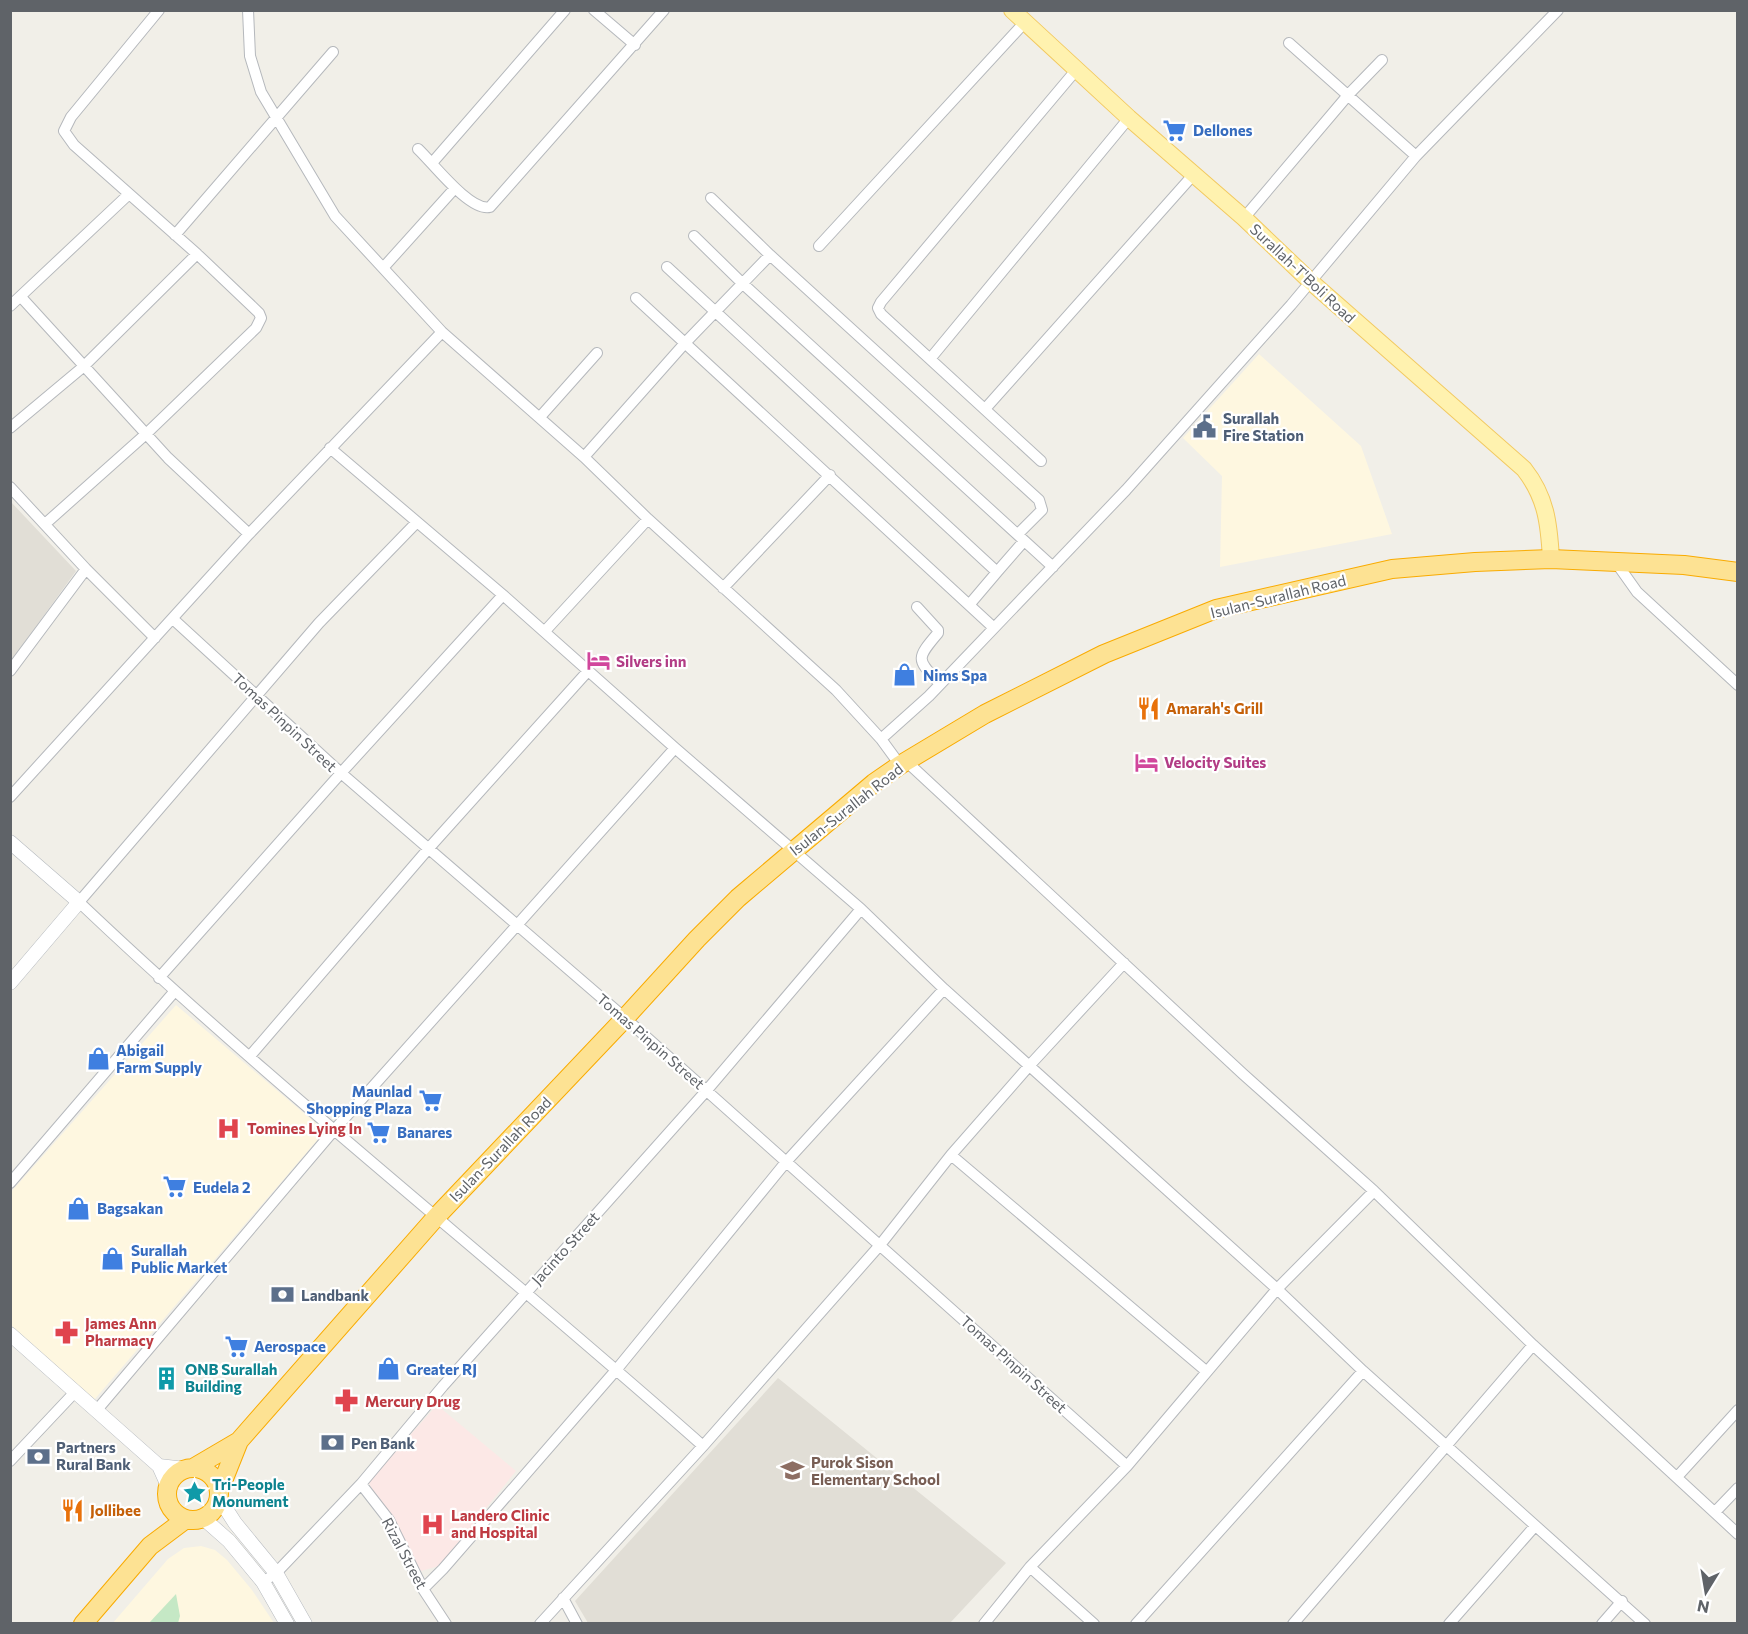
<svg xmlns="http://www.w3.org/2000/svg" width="1748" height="1634" font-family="Commissioner,sans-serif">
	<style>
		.commercial { fill: #fef7e0 }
		.education { fill: #e1ded6 }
		.medical { fill: #fce8e6 }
		.green { fill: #c5e8c5 }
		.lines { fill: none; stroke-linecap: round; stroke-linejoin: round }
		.street-casing { stroke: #b5b8bc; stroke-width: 12 }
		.secondary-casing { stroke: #b6babf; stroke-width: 15 }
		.primary-casing { stroke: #f2c960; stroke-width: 18 }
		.highway-casing { stroke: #f9ab00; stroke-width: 20 }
		.street { stroke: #fff; stroke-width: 10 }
		.secondary { stroke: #fff; stroke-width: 14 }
		.primary { stroke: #fff2af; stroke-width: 16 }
		.highway { stroke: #fde293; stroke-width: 18 }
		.labels { text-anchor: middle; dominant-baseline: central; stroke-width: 4.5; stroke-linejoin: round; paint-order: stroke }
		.shop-label { font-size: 15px; font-weight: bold; fill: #366cbe; stroke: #fff; text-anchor: start }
		.street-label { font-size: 15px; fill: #5f6368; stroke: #fff }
		.service-label { font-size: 15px; font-weight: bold; fill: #4e5e75; stroke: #fff; text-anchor: start }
		.hotel-label { font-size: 15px; font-weight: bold; fill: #b23c85; stroke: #fff; text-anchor: start }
		.food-label { font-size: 15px; font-weight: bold; fill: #c56008; stroke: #fff; text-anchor: start }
		.health-label { font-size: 15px; font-weight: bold; fill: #be3a42; stroke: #fff; text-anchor: start }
		.culture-label { font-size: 15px; font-weight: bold; fill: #0d838f; stroke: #fff; text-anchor: start }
		.education-label { font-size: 15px; font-weight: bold; fill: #785e54; stroke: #fff; text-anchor: start }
	</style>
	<rect width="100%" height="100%" fill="#f1efe8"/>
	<path class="commercial" d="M 1259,354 L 1361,446 L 1392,534 L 1220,567 L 1222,476 L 1183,438 Z
		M 176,1005 L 325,1131 L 94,1400 L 11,1325 L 11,1192 Z
		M 201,1546 L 215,1550 L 227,1560 L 252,1590 L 274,1623 L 112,1624 L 168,1559 L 184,1548 Z"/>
	<path class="education" d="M 11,502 L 76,571 L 11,661 Z
		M 778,1378 L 1006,1563 L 950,1623 L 588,1623 L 575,1601 Z"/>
	<path class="medical" d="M 437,1405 L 516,1471 L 439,1566 L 421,1571 L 368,1482 Z"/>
	<path class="green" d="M 176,1594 L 180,1616 L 178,1623 L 149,1623 Z"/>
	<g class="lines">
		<defs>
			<path id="street" d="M 248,10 L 250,56 L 261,92 L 335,216 L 442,332 L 584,457 L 648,519 L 836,690 L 881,739 L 900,765
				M 594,10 L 635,45
				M 1289,43 L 1416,156
				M 418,149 C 433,163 470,212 490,207 L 664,10
				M 432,163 L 565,10
				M 711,198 L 770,255 L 1039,500 L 1042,510 L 1018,534
				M 1244,218 L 1349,94 L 1382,60
				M 175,235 L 333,52
				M 694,236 L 742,283 L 1053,567
				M 819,246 L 1025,22
				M 667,267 L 997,572 L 1024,541
				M 383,268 L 455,188
				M 21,297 L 168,458 L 249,534
				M 636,298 L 994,628
				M 10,306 L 128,195
				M 930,359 L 1129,118
				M 985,409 L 1194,174
				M 540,417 L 597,353
				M 10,428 L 83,367 L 197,254
				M 330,448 L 503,595 L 675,748 L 861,909 L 944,989 L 1277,1289 L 1363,1371 L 1645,1624
				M 584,457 L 685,343 L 770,255
				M 1041,461 L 881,314 L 878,308 L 881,302 L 1077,69
				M 10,487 L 86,569 L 155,638
				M 417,522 L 319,623 L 79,902 C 279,1092 497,1263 703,1446
				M 45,524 L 146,434 L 256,328 L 261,318 L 259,313 L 197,254 L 74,145 L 64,131 L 71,117 L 159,10
				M 1615,561 L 1637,592 L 1738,685
				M 723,588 L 830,475
				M 969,605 L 997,572
				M 917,607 L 938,630 L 938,633 C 915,660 917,659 940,684
				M 173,619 L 341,773 L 625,1018 L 1127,1466
				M 545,631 L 648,519
				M 10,671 L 86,569
				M 881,739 L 929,696 L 1126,490 L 1291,305 L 1416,156 L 1558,10
				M 906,761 L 1243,1074 L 1374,1191 L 1533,1345 L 1738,1534
				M 10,797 L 249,534 L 442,332
				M 159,978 L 341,773 L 503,595
				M 250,1056 L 429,848 L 588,671
				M 951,1155 L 1206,1371
				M 10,1183 L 174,992
				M 96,1411 L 335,1129 L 675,748
				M 10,1461 L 75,1392
				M 1677,1477 L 1738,1410
				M 361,1484 L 389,1520 L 423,1589 L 446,1624
				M 1715,1512 L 1738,1488
				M 1030,1567 L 1094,1624
				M 263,1582 L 276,1573 L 361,1484 L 443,1386 L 707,1090 L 861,909
				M 423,1589 L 443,1569 L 617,1369 L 786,1162 L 944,989
				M 563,1598 L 577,1624
				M 540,1624 L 703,1446 L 880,1245 L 951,1155 L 1029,1066 L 1124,963
				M 984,1624 L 1030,1567 L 1127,1466 L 1277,1289 L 1374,1191
				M 1136,1624 L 1363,1371
				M 1293,1624 L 1533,1345
				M 1449,1624 L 1535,1526
				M 1602,1624 L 1622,1601"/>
			<path id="secondary" d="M 10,842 L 79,902 L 10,983
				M 10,1334 L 159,1466 L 168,1486
				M 159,1466 L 185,1469
				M 219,1498 L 235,1523 L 276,1573 L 305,1624
				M 203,1518 L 229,1541 L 263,1582 L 287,1624"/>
			<path id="primary" d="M 1012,10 L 1129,118 L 1244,218 L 1310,281 L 1524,469 C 1546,497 1549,523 1551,559"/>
			<path id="highway" d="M167 1494a26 26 0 1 1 52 0a26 26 0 1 1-52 0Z
				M 193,1468 L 239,1441 L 437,1216 L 625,1018 L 697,939 L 738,898 L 874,783 L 900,765 L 985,714 L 1104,654 L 1216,609 L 1392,569 L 1475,562 L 1551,559 L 1684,565 L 1738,572
				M 219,1491 L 239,1441
				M 83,1624 L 150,1546 L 186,1519"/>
		</defs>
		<use href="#street" class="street-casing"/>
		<use href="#secondary" class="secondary-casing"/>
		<use href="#primary" class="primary-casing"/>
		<use href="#highway" class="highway-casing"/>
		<use href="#street" class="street"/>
		<use href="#secondary" class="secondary"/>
		<use href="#primary" class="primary"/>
		<use href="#highway" class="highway"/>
	</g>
	<defs>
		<symbol id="supermarket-bare" viewBox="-9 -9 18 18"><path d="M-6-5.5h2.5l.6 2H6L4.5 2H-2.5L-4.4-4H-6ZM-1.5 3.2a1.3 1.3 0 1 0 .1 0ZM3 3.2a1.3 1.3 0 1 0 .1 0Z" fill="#3f7fe0" stroke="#fff" stroke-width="2.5" paint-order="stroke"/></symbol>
		<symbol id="civic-bare" viewBox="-9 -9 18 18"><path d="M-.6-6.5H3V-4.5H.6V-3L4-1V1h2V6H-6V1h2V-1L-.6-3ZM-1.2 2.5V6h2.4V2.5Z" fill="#5c6f8a" stroke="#fff" stroke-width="2.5" paint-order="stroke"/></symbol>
		<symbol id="hotel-bare" viewBox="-9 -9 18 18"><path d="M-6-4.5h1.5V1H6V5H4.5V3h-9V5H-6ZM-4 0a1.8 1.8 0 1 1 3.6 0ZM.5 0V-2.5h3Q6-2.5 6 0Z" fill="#d1479c" stroke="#fff" stroke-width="2.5" paint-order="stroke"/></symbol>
		<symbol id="shop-bare" viewBox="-9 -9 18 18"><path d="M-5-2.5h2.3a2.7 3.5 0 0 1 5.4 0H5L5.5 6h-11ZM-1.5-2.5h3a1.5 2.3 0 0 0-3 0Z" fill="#3f7fe0" stroke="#fff" stroke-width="2.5" paint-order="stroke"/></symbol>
		<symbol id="restaurant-bare" viewBox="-9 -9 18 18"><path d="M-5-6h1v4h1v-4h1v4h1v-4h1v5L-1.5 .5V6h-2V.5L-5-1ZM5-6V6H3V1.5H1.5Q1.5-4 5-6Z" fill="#e8710a" stroke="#fff" stroke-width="2.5" paint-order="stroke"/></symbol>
		<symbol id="hospital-bare" viewBox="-9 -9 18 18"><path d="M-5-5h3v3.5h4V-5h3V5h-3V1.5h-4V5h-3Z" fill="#e0444e" stroke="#fff" stroke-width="2.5" paint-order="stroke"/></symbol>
		<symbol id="bank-bare" viewBox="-9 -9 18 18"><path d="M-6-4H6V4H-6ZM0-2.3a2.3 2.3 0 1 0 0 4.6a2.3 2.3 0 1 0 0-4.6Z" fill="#5c6f8a" stroke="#fff" stroke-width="2.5" paint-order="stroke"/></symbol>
		<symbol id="pharmacy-bare" viewBox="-9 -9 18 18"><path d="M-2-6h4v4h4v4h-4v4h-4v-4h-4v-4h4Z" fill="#e0444e" stroke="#fff" stroke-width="2.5" paint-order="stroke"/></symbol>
		<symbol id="building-bare" viewBox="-9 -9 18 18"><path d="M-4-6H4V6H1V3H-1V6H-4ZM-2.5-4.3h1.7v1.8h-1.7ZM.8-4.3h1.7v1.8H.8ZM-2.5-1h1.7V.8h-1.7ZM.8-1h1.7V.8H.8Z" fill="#0f9aa8" stroke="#fff" stroke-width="2.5" paint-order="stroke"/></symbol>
		<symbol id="school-bare" viewBox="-9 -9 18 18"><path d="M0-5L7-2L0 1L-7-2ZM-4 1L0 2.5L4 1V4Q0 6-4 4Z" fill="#8d6e63" stroke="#fff" stroke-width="2.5" paint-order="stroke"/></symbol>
		<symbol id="sight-bare" viewBox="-9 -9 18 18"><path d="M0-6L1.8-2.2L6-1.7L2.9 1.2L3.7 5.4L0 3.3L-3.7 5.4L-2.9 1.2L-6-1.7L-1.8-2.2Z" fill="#0f9aa8" stroke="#fff" stroke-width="2.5" paint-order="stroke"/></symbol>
	</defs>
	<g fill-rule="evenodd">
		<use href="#supermarket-bare" x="1158" y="114" width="33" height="33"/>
		<use href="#civic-bare" x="1188" y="410" width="33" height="33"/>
		<use href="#hotel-bare" x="582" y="644" width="33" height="33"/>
		<use href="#shop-bare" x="888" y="658" width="33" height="33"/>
		<use href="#restaurant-bare" x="1132" y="692" width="33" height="33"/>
		<use href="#hotel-bare" x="1130" y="746" width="33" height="33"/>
		<use href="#shop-bare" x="82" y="1042" width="33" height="33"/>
		<use href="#supermarket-bare" x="414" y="1084" width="33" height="33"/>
		<use href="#hospital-bare" x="212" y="1112" width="33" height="33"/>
		<use href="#supermarket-bare" x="362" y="1116" width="33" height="33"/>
		<use href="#supermarket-bare" x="158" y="1170" width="33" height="33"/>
		<use href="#shop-bare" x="62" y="1192" width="33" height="33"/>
		<use href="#shop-bare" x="96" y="1242" width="33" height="33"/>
		<use href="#bank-bare" x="266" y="1278" width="33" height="33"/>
		<use href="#pharmacy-bare" x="50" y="1316" width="33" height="33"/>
		<use href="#supermarket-bare" x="220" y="1330" width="33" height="33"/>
		<use href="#shop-bare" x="372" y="1352" width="33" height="33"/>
		<use href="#building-bare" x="150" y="1362" width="33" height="33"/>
		<use href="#pharmacy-bare" x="330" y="1384" width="33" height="33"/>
		<use href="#bank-bare" x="316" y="1426" width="33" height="33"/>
		<use href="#bank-bare" x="22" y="1440" width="33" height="33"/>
		<use href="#school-bare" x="776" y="1454" width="33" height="33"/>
		<use href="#sight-bare" x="178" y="1476" width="33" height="33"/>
		<use href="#restaurant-bare" x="56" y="1494" width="33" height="33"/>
		<use href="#hospital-bare" x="416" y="1508" width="33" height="33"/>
	</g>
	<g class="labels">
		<g class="shop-label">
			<text x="1193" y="130">Dellones</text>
			<text x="923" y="675">Nims Spa</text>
			<text x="116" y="1050">Abigail<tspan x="116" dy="17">Farm Supply</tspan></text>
			<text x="412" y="1091" text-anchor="end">Maunlad<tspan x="412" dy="17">Shopping Plaza</tspan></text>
			<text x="397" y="1132">Banares</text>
			<text x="193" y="1187">Eudela 2</text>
			<text x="97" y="1208">Bagsakan</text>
			<text x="131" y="1250">Surallah<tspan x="131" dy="17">Public Market</tspan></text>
			<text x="254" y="1346">Aerospace</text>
			<text x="406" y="1369">Greater RJ</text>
		</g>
		<g class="street-label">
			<text transform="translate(1303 273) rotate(43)">Surallah-T'Boli Road</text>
			<text transform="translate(1278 596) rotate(-14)">Isulan-Surallah Road</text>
			<text transform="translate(285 722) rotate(43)">Tomas Pinpin Street</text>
			<text transform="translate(846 809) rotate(-38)">Isulan-Surallah Road</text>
			<text transform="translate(651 1041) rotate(41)">Tomas Pinpin Street</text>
			<text transform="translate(500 1149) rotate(-46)">Isulan-Surallah Road</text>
			<text transform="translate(565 1248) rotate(-48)">Jacinto Street</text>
			<text transform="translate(1014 1364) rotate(42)">Tomas Pinpin Street</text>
			<text transform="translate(405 1553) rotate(62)">Rizal Street</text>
		</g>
		<g class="service-label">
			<text x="1223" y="418">Surallah<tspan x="1223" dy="17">Fire Station</tspan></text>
			<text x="301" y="1295">Landbank</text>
			<text x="351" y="1443">Pen Bank</text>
			<text x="56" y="1447">Partners<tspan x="56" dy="17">Rural Bank</tspan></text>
		</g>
		<g class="hotel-label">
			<text x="616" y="661">Silvers inn</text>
			<text x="1164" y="762">Velocity Suites</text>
		</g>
		<g class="food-label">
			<text x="1166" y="708">Amarah's Grill</text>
			<text x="90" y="1510">Jollibee</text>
		</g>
		<g class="health-label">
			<text x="247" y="1128">Tomines Lying In</text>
			<text x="85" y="1323">James Ann<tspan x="85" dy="17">Pharmacy</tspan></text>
			<text x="365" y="1401">Mercury Drug</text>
			<text x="451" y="1515">Landero Clinic<tspan x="451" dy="17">and Hospital</tspan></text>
		</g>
		<g class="culture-label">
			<text x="185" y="1369">ONB Surallah<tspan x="185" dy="17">Building</tspan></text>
			<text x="212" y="1484">Tri-People<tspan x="212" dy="17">Monument</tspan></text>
		</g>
		<g class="education-label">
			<text x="811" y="1462">Purok Sison<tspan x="811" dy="17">Elementary School</tspan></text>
		</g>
	</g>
	<rect width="1748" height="1634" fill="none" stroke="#5f6368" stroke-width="24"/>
	<g transform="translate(1706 1592) rotate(191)" stroke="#ffffff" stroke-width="4.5" paint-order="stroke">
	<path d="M0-4.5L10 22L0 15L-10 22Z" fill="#5f6368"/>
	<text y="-9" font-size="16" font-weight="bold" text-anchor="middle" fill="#5f6368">N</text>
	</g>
</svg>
